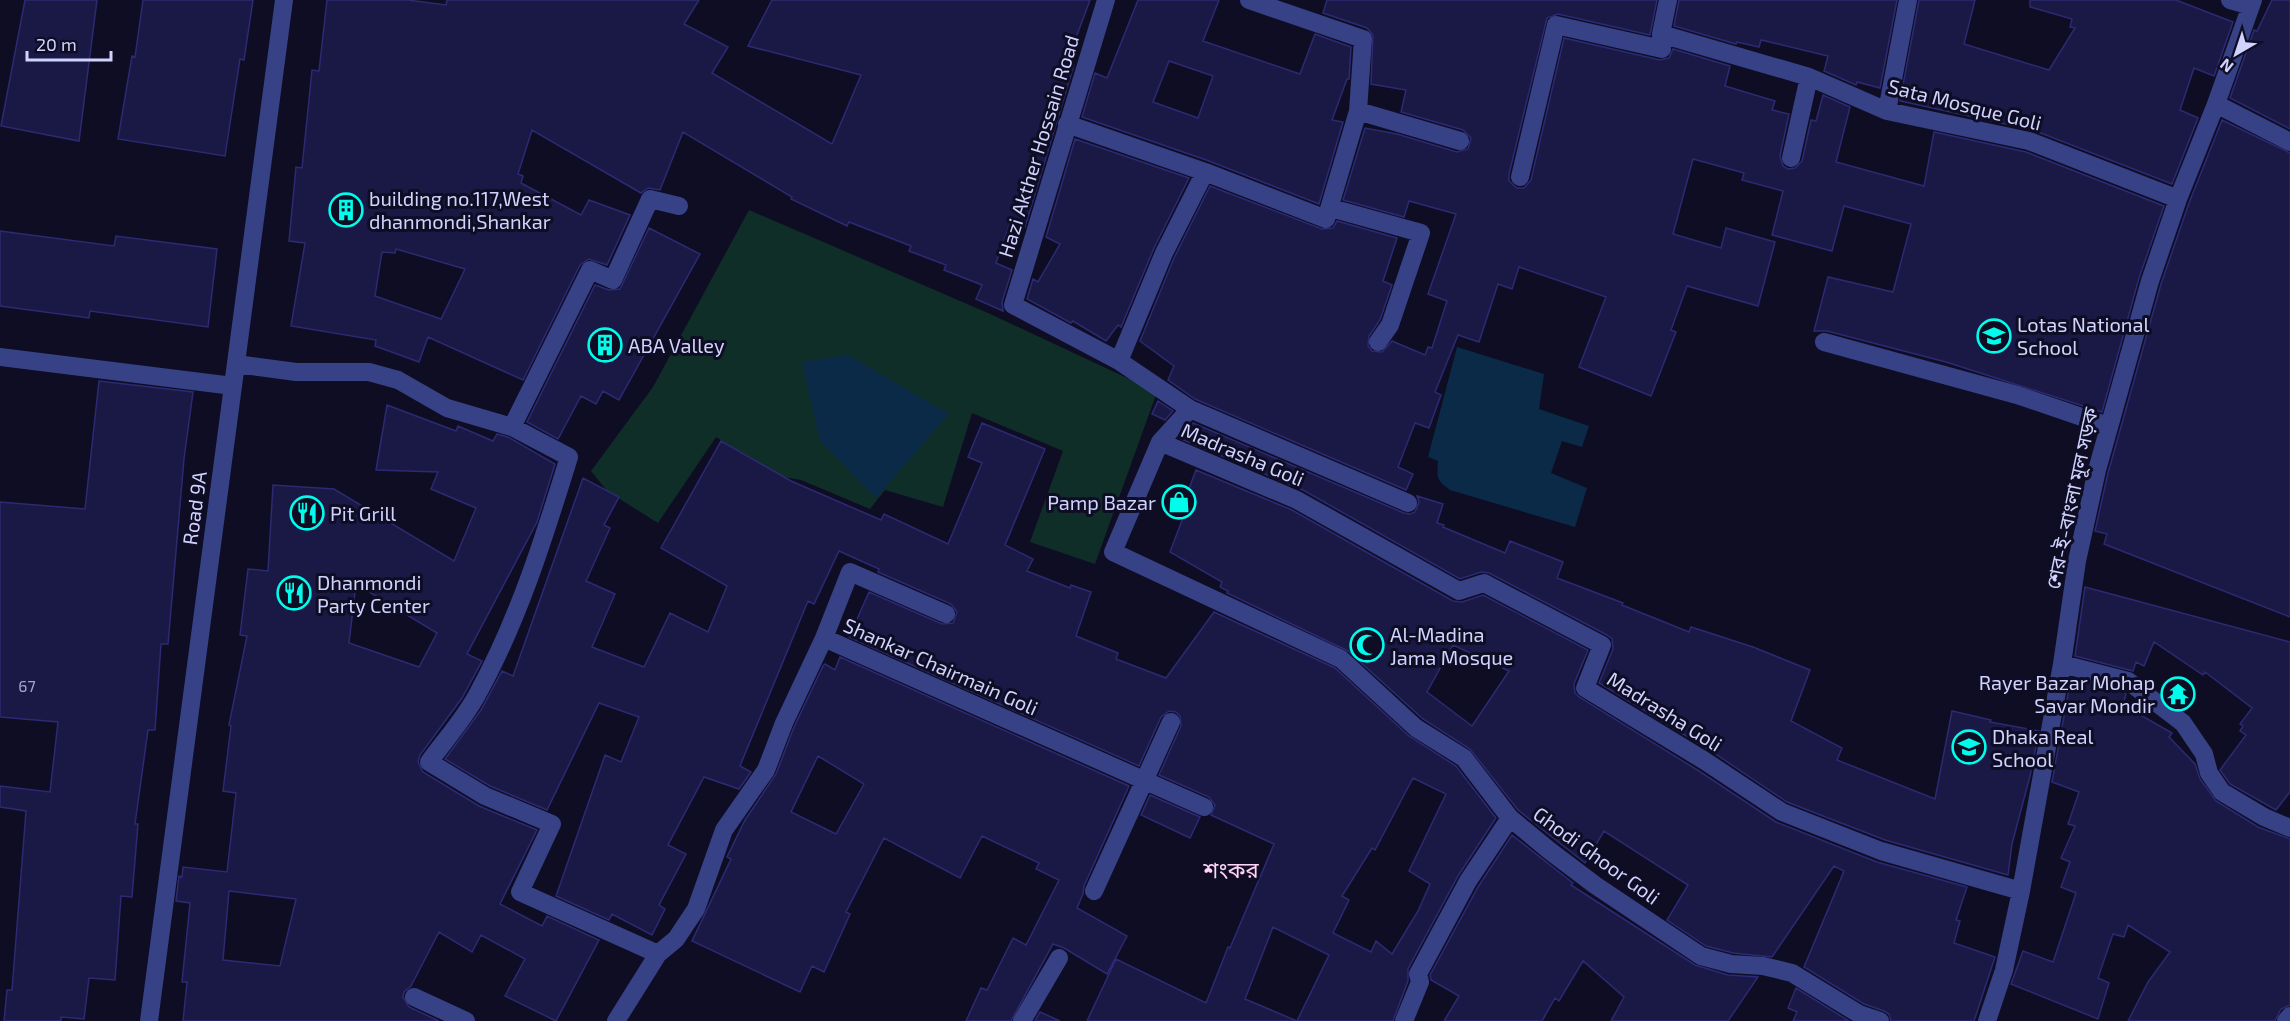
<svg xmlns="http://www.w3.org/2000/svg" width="2290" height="1021" font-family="'Exo 2','Noto Sans Bengali',sans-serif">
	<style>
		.green { fill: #102e28 }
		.water { fill: #0a2a47 }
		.building { fill: #1a1946; stroke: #2c2a72; stroke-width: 1.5; fill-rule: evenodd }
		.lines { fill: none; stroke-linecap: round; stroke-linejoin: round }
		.minor { stroke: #374185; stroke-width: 18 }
		.labels { text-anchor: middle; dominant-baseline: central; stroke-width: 6; stroke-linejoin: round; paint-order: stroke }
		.number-label { font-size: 16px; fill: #a3a4d1 }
		.street-label { font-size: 20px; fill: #d1d3ff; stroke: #0e0d24 }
		.poi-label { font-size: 20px; fill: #d1d3ff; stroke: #0e0d24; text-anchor: start }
		.quarter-label { font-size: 22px; fill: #ffd3f6; stroke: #0e0d24 }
	</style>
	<rect width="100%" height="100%" fill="#0e0d24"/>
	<path class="green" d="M 749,210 L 988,313 L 1157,392 L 1095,564 L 1030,542 L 1063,451 L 972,413 L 943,507 L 885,490 L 870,509 L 801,480 L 777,476 L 716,437 L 658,523 L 607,491 L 591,471 L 653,387 Z"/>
	<path class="water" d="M 1457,347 L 1544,374 L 1539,409 L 1589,426 L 1582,447 L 1562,441 L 1551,473 L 1587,488 L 1575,527 L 1450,490 C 1436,480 1437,478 1438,461 L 1428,457 Z
		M 848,355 L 949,414 L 876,498 L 820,441 L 802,362 Z"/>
	<path class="building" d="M 25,0 L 97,0 L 79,141 L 1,126 Z
		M 143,0 L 253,0 L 244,60 L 240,59 L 225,156 L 118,139 L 132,56 L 135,57 Z
		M 327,0 L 408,0 L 446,5 L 447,0 L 699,0 L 684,24 L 728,47 L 712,73 L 832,144 L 861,75 L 748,46 L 772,0 L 1090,0 L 1067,62 L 1074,65 L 1025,227 L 1011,220 L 996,263 L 1012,270 L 1002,302 L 1003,311 L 976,299 L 982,285 L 944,270 L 946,265 L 909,251 L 911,246 L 849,222 L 847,226 L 791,199 L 792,197 L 683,132 L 660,190 L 648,188 L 641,193 L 532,130 L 518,174 L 523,176 L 521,183 L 581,215 L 589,200 L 630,215 L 607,265 L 589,259 L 580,265 L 523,380 L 428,337 L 419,362 L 375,346 L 376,340 L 291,326 L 305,243 L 289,241 L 296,167 L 302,168 L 312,70 L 319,71 ZM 396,249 L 465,269 L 441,319 L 375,296 L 382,252 L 395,253 Z
		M 1138,0 L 1219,0 L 1203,41 L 1300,74 L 1315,34 L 1351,47 L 1349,79 L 1347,79 L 1332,120 L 1343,122 L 1319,204 L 1209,161 L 1082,117 L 1095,73 L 1107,78 ZM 1169,61 L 1213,76 L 1198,118 L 1153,102 Z
		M 1327,0 L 1657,0 L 1650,35 L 1558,14 L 1547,18 L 1509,174 L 1509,181 L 1517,188 L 1524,188 L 1531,180 L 1564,38 L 1660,60 L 1669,58 L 1673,49 L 1730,66 L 1725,86 L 1775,101 L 1772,110 L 1789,114 L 1780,156 L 1783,166 L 1788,169 L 1795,168 L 1802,161 L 1811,120 L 1816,121 L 1823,95 L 1850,107 L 1836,162 L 1924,186 L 1934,132 L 2026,152 L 2164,206 L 2139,278 L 2102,412 L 1946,362 L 1827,331 L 1814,331 L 1828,277 L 1893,292 L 1911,224 L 1844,206 L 1832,251 L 1772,235 L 1783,191 L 1742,180 L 1744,173 L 1693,159 L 1673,234 L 1721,248 L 1726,228 L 1775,242 L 1758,306 L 1687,286 L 1671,330 L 1676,332 L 1651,396 L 1579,367 L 1606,297 L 1519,267 L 1512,289 L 1498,284 L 1479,342 L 1458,335 L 1435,392 L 1441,395 L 1429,428 L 1415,423 L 1398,467 L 1413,474 L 1406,490 L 1195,399 L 1168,380 L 1174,366 L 1140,341 L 1174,258 L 1210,186 L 1322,229 L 1333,228 L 1337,221 L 1397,238 L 1383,281 L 1392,285 L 1380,320 L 1369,336 L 1368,346 L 1372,351 L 1382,352 L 1392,341 L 1425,355 L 1428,347 L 1432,348 L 1447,301 L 1428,294 L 1456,214 L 1409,201 L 1404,217 L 1343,200 L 1365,128 L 1397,134 L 1457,152 L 1468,149 L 1471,138 L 1463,130 L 1401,112 L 1406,90 L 1371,84 L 1373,35 L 1367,28 L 1323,13 Z
		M 1679,0 L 1897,0 L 1880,88 L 1857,82 L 1856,85 L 1824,71 L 1828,56 L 1761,40 L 1759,47 L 1737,42 L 1736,44 L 1674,26 Z
		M 1919,0 L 1975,0 L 1964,44 L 2049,70 L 2075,28 L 2070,27 L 2072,19 L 2030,7 L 2030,0 L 2176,0 L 2233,22 L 2214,76 L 2194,68 L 2180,110 L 2198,118 L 2172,184 L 2033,130 L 1900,101 Z
		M 2272,0 L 2290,0 L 2290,129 L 2230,98 L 2254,30 L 2257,31 Z
		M 2222,120 L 2290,153 L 2290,617 L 2104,544 L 2107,534 L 2095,531 L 2108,473 L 2161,284 L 2189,203 Z
		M 1075,139 L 1189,178 L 1154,248 L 1121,327 L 1118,325 L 1106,341 L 1073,321 L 1071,323 L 1027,299 L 1033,279 L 1038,282 L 1060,244 L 1046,237 Z
		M 649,228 L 700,254 L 619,400 L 603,391 L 596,404 L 581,396 L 558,439 L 527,422 L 595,285 L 609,290 L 620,289 Z
		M 0,231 L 114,246 L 116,236 L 217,249 L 208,327 L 90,311 L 89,318 L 0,306 Z
		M 99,381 L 193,392 L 184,459 L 168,644 L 161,644 L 155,730 L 148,730 L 135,824 L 138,824 L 132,897 L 121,896 L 115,980 L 89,978 L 84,1019 L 61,1017 L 61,1021 L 4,1021 L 7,990 L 12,990 L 26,811 L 0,807 L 0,786 L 50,792 L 58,722 L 0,717 L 0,502 L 85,509 Z
		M 1158,401 L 1173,411 L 1165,420 L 1152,414 Z
		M 387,405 L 456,431 L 458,426 L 493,441 L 497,434 L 508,437 L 555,464 L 537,522 L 467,654 L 482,661 L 462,698 L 420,755 L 418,762 L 423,772 L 479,806 L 537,830 L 500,904 L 542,926 L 547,916 L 599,940 L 556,1021 L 505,996 L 525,959 L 481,935 L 472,952 L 439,932 L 411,986 L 404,992 L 403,997 L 409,1007 L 439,1021 L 183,1021 L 187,982 L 182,982 L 190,903 L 176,901 L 179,876 L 182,877 L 183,867 L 227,872 L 236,793 L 223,791 L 231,726 L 229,725 L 247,636 L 240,635 L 248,569 L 268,571 L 273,485 L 334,489 L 454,561 L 476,508 L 431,489 L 438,472 L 376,470 ZM 356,584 L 437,633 L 419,667 L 349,643 ZM 229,891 L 296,899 L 280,966 L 223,960 Z
		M 982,423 L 1045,449 L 1005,545 L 1033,559 L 1027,571 L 1070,588 L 1071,585 L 1091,592 L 1076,636 L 1118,653 L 1116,659 L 1166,678 L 1214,612 L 1335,668 L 1409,736 L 1456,766 L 1496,818 L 1458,876 L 1408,969 L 1408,981 L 1393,1021 L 1297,1021 L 1329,955 L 1273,927 L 1245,999 L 1297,1021 L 1087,1021 L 1116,959 L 1206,1003 L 1228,947 L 1230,948 L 1274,844 L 1211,815 L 1215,805 L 1209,797 L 1159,775 L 1181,726 L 1180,716 L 1176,712 L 1169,711 L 1161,717 L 1139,766 L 849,637 L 869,592 L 942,624 L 953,623 L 957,612 L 951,604 L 878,572 L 879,569 L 839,551 L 814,604 L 808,601 L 740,766 L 751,772 L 739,789 L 704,777 L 668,845 L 686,854 L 659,905 L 665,909 L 652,935 L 612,914 L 609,920 L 556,896 L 605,755 L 621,762 L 639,717 L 599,703 L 547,810 L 490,786 L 445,759 L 481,710 L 502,671 L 513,676 L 583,478 L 619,497 L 604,525 L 610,528 L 586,581 L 615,594 L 592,647 L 644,667 L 670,613 L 708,632 L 727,586 L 661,548 L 721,441 L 791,481 L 881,520 L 884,514 L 948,544 L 982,463 L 968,457 ZM 1413,778 L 1446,794 L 1409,871 L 1430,884 L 1418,911 L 1392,954 L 1376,941 L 1371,952 L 1333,933 L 1349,900 L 1342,896 L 1372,848 L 1375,850 Z
		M 1193,423 L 1404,513 L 1410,514 L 1415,512 L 1419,502 L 1417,496 L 1443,504 L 1437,523 L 1444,525 L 1443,527 L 1505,553 L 1510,541 L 1563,562 L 1557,578 L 1623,603 L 1622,605 L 1689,632 L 1691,627 L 1753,647 L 1810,670 L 1791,721 L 1842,748 L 1837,760 L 1935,799 L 1952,711 L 1991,720 L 1990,722 L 2039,731 L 2030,776 L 2012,844 L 2008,875 L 1885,840 L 1787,802 L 1711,751 L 1599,683 L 1613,649 L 1612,639 L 1607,635 L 1489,573 L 1481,572 L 1460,579 L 1303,490 L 1181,439 Z
		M 1196,470 L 1292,510 L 1453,601 L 1462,602 L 1483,595 L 1588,650 L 1574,684 L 1575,693 L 1579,697 L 1699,771 L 1776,822 L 1877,862 L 1967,887 L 1956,920 L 1960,921 L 1954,943 L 1995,957 L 1974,1021 L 1891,1021 L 1889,1014 L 1884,1011 L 1864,1004 L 1804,967 L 1844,871 L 1834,866 L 1772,957 L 1733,953 L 1706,946 L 1667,920 L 1688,885 L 1604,831 L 1585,863 L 1518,810 L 1470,749 L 1423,719 L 1348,651 L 1227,593 L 1228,591 L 1220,587 L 1222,582 L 1170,552 L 1187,507 L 1183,505 ZM 1453,645 L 1509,671 L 1472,726 L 1427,692 Z
		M 2085,587 L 2290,642 L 2290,792 L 2276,810 L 2230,784 L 2220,770 L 2246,735 L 2240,731 L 2243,726 L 2240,724 L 2252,708 L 2205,672 L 2203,675 L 2154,642 L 2144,666 L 2136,662 L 2133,671 L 2075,656 Z
		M 840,657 L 1129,786 L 1084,886 L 1083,894 L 1077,908 L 1127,936 L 1107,974 L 1064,948 L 1053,944 L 1011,1021 L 966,1021 L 981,988 L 987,990 L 1013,938 L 1026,945 L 1059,880 L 1036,869 L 1039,863 L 982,836 L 960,878 L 884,838 L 846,912 L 850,914 L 824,972 L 812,966 L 800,992 L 692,941 L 731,859 L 727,857 L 745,820 L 776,774 L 794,727 L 823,666 L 825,664 L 835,670 ZM 818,756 L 864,784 L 836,834 L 791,812 Z
		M 2071,678 L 2123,691 L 2126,694 L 2123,705 L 2172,733 L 2169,737 L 2195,764 L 2200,779 L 2216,801 L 2258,827 L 2290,839 L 2290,1005 L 2281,1009 L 2275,1021 L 2128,1021 L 2148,982 L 2170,952 L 2128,925 L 2124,937 L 2113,934 L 2098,978 L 2109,983 L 2098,1019 L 2011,984 L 2023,951 L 2053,962 L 2076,893 L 2061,887 L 2070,862 L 2061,858 L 2075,826 L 2068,824 L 2079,792 L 2052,782 Z
		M 1150,795 L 1200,817 L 1190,838 L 1141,815 Z
		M 1512,835 L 1573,883 L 1571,885 L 1695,965 L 1728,975 L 1758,977 L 1728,1021 L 1611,1021 L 1624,997 L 1583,961 L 1559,1001 L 1555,998 L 1542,1021 L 1444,1021 L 1459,996 L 1431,980 L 1430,975 L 1478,887 Z
		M 1796,988 L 1849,1021 L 1793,1021 L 1797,1012 L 1788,1008 Z
		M 1040,1012 L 1060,1021 L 1035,1021 Z"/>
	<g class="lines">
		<path class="minor" d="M 1106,0 L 1013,305 L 1119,361 L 1190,409 L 1160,442 L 1113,552 L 1341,659 L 1416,728 L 1464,758 L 1510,818 L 1550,851 L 1595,885 L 1701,956 L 1731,964 L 1763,966 L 1792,973 L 1859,1014 L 1880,1021
			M 2230,0 L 2251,6
			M 1661,34 L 1809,77 L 1887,111 L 2029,141 L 2178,199
			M 2216,104 L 2290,142
			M 1358,111 L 1460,141
			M 1887,111 L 1908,0
			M 1067,124 L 1205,172 L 1326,219 L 1358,111 L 1363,39 L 1249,0
			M 1791,158 L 1809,77
			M 1520,177 L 1556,25 L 1662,49 L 1661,34 L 1668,0
			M 1331,208 L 1421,233 L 1390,325 L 1378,342
			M 1824,342 L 2017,395 L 2108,426
			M 0,357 L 233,386
			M 1119,361 L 1164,253 L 1205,172
			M 236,364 L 296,372 L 369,372 L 398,380 L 447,408 L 512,427 L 569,457 C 544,538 518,621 477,695 C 464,719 445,740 429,762 L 485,796 L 552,824 L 520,892 L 658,954
			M 1190,409 L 1408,503
			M 512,427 L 590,270 L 613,280 L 650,199 L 679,206
			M 1160,442 L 1297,500 L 1459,591 L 1484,583 L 1602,645 L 1585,688 L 1705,761 L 1782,812 L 1881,851 L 2021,891
			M 824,638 L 850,572 L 946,614
			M 2062,664 L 2128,681 L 2183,723 L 2204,754 L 2209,773 L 2222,792 L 2264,817 L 2290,828
			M 1094,891 L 1171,722
			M 414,997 L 466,1021
			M 149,1021 L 284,0
			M 616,1021 L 658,954 L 676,939 L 696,909 L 724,830 L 766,770 L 784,723 L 824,638 L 1204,807
			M 1022,1021 L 1059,958
			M 1404,1021 L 1420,982 L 1418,974 L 1468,881 L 1510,818
			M 1987,1021 L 2004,970 L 2021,891 L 2062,664 L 2077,561 L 2097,470 L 2150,281 L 2178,199 L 2216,104 L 2253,0
			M 2286,1021 L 2290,1016"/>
	</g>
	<defs>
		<symbol id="building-ring" viewBox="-11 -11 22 22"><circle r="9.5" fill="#0e0d24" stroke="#00fcea" stroke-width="1.5"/><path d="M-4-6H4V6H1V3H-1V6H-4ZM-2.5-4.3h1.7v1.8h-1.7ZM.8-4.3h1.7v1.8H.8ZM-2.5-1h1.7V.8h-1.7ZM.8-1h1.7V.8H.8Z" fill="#00fcea"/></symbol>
		<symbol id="school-ring" viewBox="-11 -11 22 22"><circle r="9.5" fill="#0e0d24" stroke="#00fcea" stroke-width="1.5"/><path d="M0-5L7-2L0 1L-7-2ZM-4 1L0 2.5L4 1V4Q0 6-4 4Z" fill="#00fcea"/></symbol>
		<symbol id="shop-ring" viewBox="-11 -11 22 22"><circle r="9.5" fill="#0e0d24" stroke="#00fcea" stroke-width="1.5"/><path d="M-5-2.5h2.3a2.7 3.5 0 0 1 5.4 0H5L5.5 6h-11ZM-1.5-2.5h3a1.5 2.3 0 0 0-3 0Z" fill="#00fcea"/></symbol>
		<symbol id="restaurant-ring" viewBox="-11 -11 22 22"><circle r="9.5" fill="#0e0d24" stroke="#00fcea" stroke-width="1.5"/><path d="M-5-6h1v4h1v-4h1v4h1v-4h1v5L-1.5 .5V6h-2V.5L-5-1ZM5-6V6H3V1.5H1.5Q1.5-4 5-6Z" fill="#00fcea"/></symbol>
		<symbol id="mosque-ring" viewBox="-11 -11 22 22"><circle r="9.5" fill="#0e0d24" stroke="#00fcea" stroke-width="1.5"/><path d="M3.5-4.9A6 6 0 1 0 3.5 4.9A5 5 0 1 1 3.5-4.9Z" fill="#00fcea"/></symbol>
		<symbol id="temple-ring" viewBox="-11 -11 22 22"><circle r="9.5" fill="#0e0d24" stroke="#00fcea" stroke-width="1.5"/><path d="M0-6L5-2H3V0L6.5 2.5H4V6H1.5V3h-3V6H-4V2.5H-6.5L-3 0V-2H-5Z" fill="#00fcea"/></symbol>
	</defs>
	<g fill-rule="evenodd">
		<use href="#building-ring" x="327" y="191" width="38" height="38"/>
		<use href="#school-ring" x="1975" y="317" width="38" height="38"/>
		<use href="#building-ring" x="586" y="326" width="38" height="38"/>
		<use href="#shop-ring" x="1160" y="483" width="38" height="38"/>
		<use href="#restaurant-ring" x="288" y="494" width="38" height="38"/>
		<use href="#restaurant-ring" x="275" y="574" width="38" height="38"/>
		<use href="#mosque-ring" x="1348" y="626" width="38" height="38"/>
		<use href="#temple-ring" x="2159" y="675" width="38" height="38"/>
		<use href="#school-ring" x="1950" y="728" width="38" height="38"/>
	</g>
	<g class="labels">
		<g class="number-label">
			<text x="27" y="685">67</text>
		</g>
		<g class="street-label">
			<text transform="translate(1965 104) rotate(14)">Sata Mosque Goli</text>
			<text transform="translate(1038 146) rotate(-73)">Hazi Akther Hossain Road</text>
			<text transform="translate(1243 454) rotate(23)">Madrasha Goli</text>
			<text transform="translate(2071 498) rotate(-78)">শের-ই-বাংলা মূল সড়ক</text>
			<text transform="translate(194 508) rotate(-82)">Road 9A</text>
			<text transform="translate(941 666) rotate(24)">Shankar Chairmain Goli</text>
			<text transform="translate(1665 711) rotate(32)">Madrasha Goli</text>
			<text transform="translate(1597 855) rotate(36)">Ghodi Ghoor Goli</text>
		</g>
		<g class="poi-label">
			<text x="369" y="198">building no.117,West<tspan x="369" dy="23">dhanmondi,Shankar</tspan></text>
			<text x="2017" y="324">Lotas National<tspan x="2017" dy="23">School</tspan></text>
			<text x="628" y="345">ABA Valley</text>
			<text x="1156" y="502" text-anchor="end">Pamp Bazar</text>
			<text x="330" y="513">Pit Grill</text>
			<text x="317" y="582">Dhanmondi<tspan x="317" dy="23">Party Center</tspan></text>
			<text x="1390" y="634">Al-Madina<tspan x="1390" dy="23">Jama Mosque</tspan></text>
			<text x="2155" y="682" text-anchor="end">Rayer Bazar Mohap<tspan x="2155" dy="23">Savar Mondir</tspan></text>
			<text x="1992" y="736">Dhaka Real<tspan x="1992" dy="23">School</tspan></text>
		</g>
		<g class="quarter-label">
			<text x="1231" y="869">শংকর</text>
		</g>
	</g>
	<g transform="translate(2236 54) rotate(219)" stroke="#0e0d24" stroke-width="4.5" paint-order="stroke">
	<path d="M0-4.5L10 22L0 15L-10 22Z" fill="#d1d3ff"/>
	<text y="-9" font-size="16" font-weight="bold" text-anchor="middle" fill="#d1d3ff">N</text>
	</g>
	<path d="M27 51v9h84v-9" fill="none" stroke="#d1d3ff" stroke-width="3"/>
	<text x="36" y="51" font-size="18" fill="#d1d3ff" stroke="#0e0d24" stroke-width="4.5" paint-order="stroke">20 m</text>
</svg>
